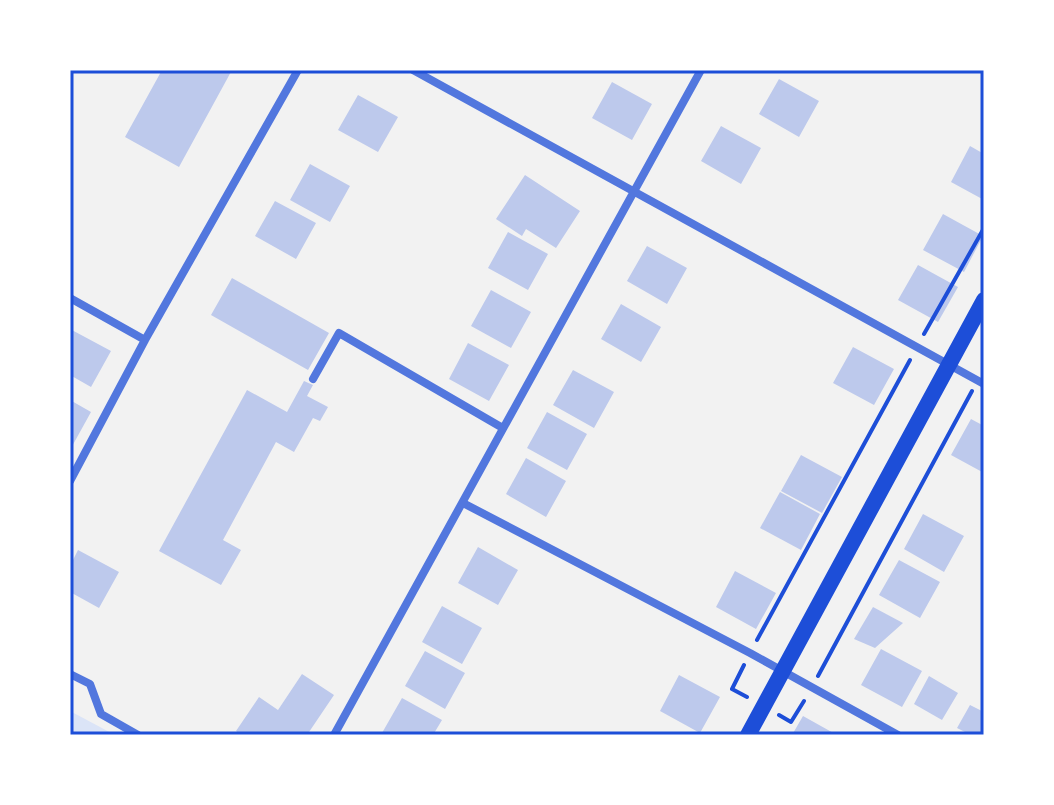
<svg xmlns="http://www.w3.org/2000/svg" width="1054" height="805" font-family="'Golos Text',sans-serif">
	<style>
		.green { fill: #dbe4f7 }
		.building { fill: #bdc9ec }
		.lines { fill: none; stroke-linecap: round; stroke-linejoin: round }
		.path { stroke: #1d4ed8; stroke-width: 4 }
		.minor { stroke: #5277de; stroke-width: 8 }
		.secondary { stroke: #1d4ed8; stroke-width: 16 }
		.neatline { fill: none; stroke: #1d4ed8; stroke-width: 3 }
	</style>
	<rect width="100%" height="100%" fill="#f2f2f2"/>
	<path class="green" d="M 70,711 L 115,735 L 70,735 Z"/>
	<path class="building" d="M 162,70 L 232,70 L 179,167 L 125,137 Z
		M 779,79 L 819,101 L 799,137 L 759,114 Z
		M 612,82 L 652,104 L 632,140 L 592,118 Z
		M 358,95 L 398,117 L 378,152 L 338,130 Z
		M 721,126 L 761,148 L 741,184 L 701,161 Z
		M 970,146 L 984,154 L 984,200 L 951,182 Z
		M 310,164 L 350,186 L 330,222 L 290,200 Z
		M 525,175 L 580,211 L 556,248 L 526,229 L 522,236 L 496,219 Z
		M 275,201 L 316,223 L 296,259 L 255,236 Z
		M 943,214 L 983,236 L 964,272 L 923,250 Z
		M 508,232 L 548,254 L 528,290 L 488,268 Z
		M 647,246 L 687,268 L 667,304 L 627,281 Z
		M 918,265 L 958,287 L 938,322 L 898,300 Z
		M 232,278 L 329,333 L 308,370 L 211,315 Z
		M 491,290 L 531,312 L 511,348 L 471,326 Z
		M 621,304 L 661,327 L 641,362 L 601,339 Z
		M 70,329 L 111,351 L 91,387 L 70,375 Z
		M 468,343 L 509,365 L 489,401 L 449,379 Z
		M 853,347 L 894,369 L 874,405 L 833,383 Z
		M 573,370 L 614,392 L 594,428 L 553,405 Z
		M 304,381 L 313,385 L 307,396 L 328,407 L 320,421 L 313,418 L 294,452 L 276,442 L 223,540 L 241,550 L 221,585 L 159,551 L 247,390 L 287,412 Z
		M 70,400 L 91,412 L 70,450 Z
		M 547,412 L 587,434 L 567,470 L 527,448 Z
		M 971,419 L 984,426 L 984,473 L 951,455 Z
		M 801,455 L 842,477 L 822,513 L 781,491 Z
		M 526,458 L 566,481 L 546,517 L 506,494 Z
		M 780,492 L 820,514 L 801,550 L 760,528 Z
		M 923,514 L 964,536 L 944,572 L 904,549 Z
		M 478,547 L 518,570 L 498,605 L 458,583 Z
		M 78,550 L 119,572 L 99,608 L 70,592 L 70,566 Z
		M 899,560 L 940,582 L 920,618 L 879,595 Z
		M 735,571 L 776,593 L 756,629 L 716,607 Z
		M 442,606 L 482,628 L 462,664 L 422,642 Z
		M 873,607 L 903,623 L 875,648 L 854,639 Z
		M 881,649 L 922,671 L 902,707 L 861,685 Z
		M 425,651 L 465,673 L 445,709 L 405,686 Z
		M 302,674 L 334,695 L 307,735 L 241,735 L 236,731 L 259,697 L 278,710 Z
		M 679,675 L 720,697 L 700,733 L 660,711 Z
		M 929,676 L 958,693 L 942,720 L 914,704 Z
		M 402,698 L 442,720 L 433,735 L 382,733 Z
		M 970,705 L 984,712 L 984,735 L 971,735 L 957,728 Z
		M 803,716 L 837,735 L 792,735 Z"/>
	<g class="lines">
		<path class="path" d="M 924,334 L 984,228
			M 757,640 L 910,360
			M 744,665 L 732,689 L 747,697
			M 818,676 L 972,391
			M 779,715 L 791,722 L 804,701"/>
		<path class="minor" d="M 413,70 L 984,384
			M 70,298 L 145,340
			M 313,379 L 339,333 L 501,427
			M 70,481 L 145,340 L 298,70
			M 463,503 L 750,653 L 898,735
			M 70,674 L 90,684 L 101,714 L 138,735
			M 334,735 L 701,70"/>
		<path class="secondary" d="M 748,735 L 984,300"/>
	</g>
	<rect width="1054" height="805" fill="none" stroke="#ffffff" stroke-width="144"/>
	<rect x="72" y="72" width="910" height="661" class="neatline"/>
</svg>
